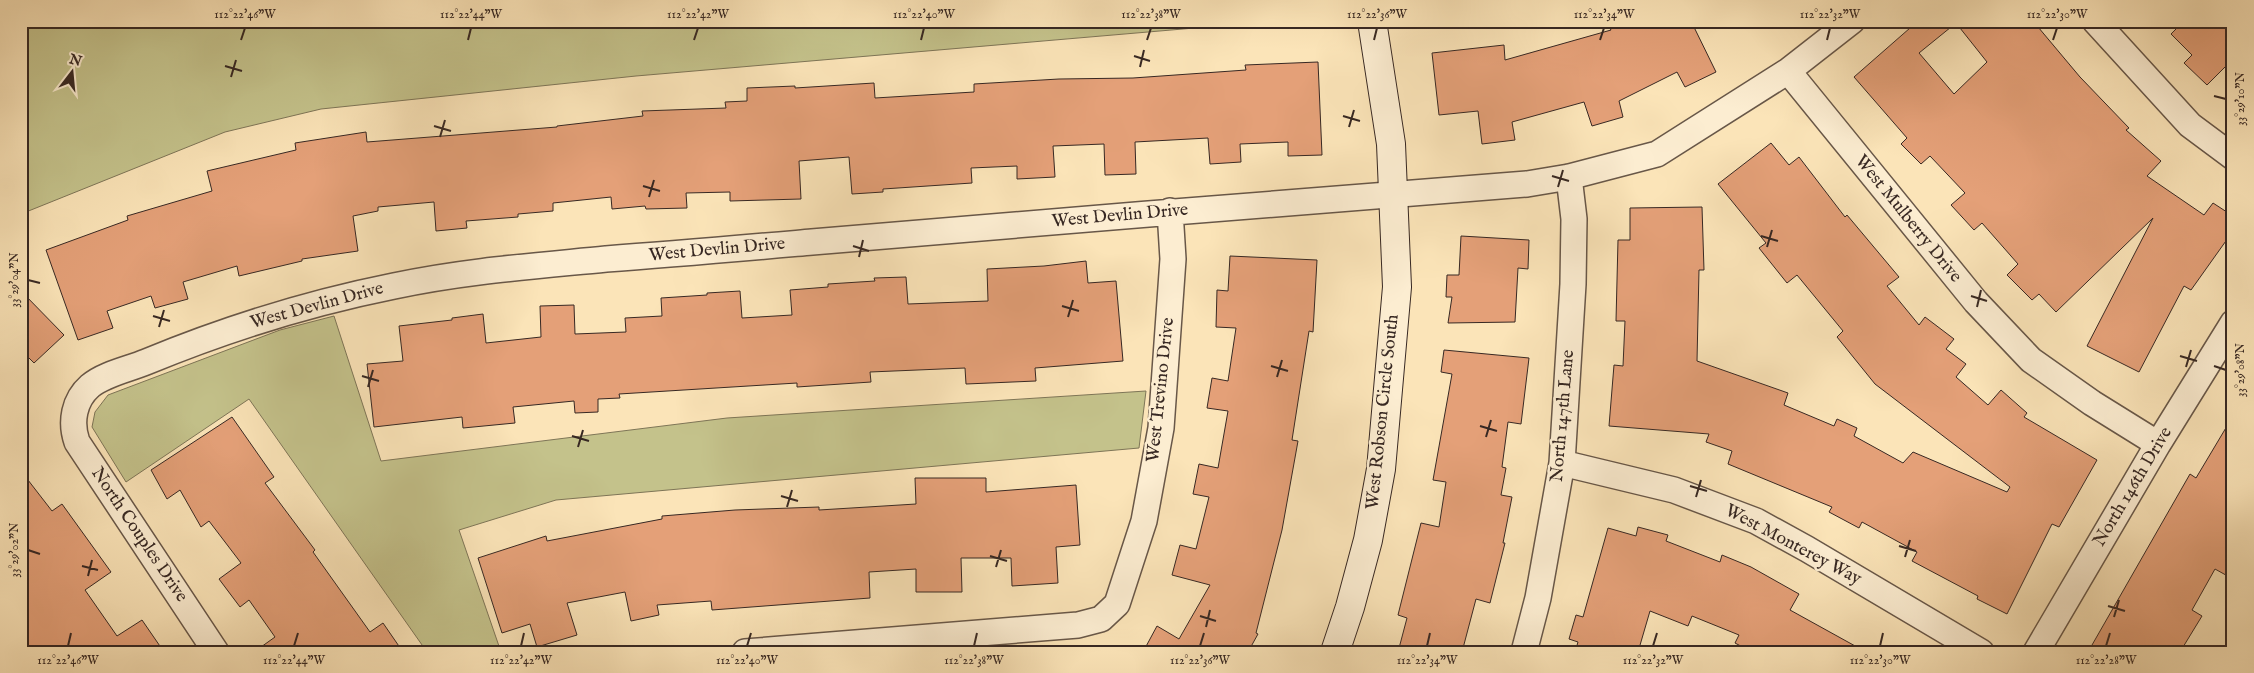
<svg xmlns="http://www.w3.org/2000/svg" width="2254" height="673" font-family="'IM FELL English',serif">
	<style>
		.green { fill: #c4c28b; stroke: #7e7557 }
		.building { fill: #e4a078; stroke: #372823; fill-rule: evenodd }
		.lines { fill: none; stroke-linecap: round; stroke-linejoin: round }
		.street-casing { stroke: #685748; stroke-width: 28 }
		.secondary-casing { stroke: #372823; stroke-width: 30 }
		.street { stroke: #fcedd1; stroke-width: 25 }
		.secondary { stroke: #fcedd1; stroke-width: 28 }
		.ticks { fill: none; stroke: #372823; stroke-width: 2 }
		.labels { text-anchor: middle; dominant-baseline: central; stroke-width: 5; stroke-linejoin: round; paint-order: stroke }
		.street-label { font-size: 18px; fill: #372823; stroke: #fcedd1 }
		.neatline { fill: none; stroke: #372823; stroke-width: 2 }
		.ticks-label { font-size: 12px; text-anchor: middle; fill: #372823 }
	</style>
	<rect width="100%" height="100%" fill="#fbe4b8"/>
	<filter id="stains"><feTurbulence type="fractalNoise" baseFrequency=".004" numOctaves="4"/><feColorMatrix values="0 0 0 0 .2 0 0 0 0 .09 0 0 0 0 .02 0 0 0 .5 -.17"/></filter>
	<radialGradient id="worn" r=".72"><stop offset=".6" stop-color="#630" stop-opacity="0"/><stop offset="1" stop-color="#630" stop-opacity=".3"/></radialGradient>
	<path class="green" d="M 21,21 L 1276,21 L 636,76 L 321,109 L 225,132 L 21,214 Z
		M 334,316 L 381,461 L 727,418 L 1146,391 L 1139,448 L 556,500 L 459,530 L 501,652 L 427,652 L 249,399 L 126,482 L 92,427 L 95,412 L 108,395 L 280,330 Z"/>
	<path class="building" d="M 1606,21 L 1691,21 L 1716,72 L 1685,87 L 1677,72 L 1619,101 L 1623,117 L 1592,126 L 1584,102 L 1512,122 L 1515,140 L 1482,144 L 1478,111 L 1439,115 L 1432,53 L 1504,45 L 1505,60 L 1611,30 Z
		M 1918,21 L 2033,21 L 2080,77 L 2129,128 L 2126,130 L 2161,161 L 2147,176 L 2204,215 L 2213,203 L 2233,216 L 2233,231 L 2191,290 L 2184,286 L 2139,372 L 2087,346 L 2153,218 L 2056,312 L 2039,294 L 2032,300 L 2007,275 L 2018,264 L 1982,223 L 1974,230 L 1951,205 L 1965,193 L 1930,156 L 1921,164 L 1901,144 L 1907,138 L 1854,77 ZM 1956,23 L 1987,62 L 1954,94 L 1919,53 Z
		M 2184,21 L 2233,21 L 2233,59 L 2207,85 L 2184,63 L 2192,55 L 2171,34 Z
		M 1318,62 L 1322,155 L 1288,156 L 1288,142 L 1240,144 L 1241,162 L 1210,164 L 1208,138 L 1135,142 L 1136,174 L 1105,175 L 1104,144 L 1053,146 L 1055,177 L 1017,179 L 1017,166 L 971,168 L 972,183 L 883,189 L 883,192 L 852,194 L 849,157 L 799,161 L 801,199 L 730,201 L 730,192 L 686,193 L 687,208 L 646,209 L 645,206 L 612,209 L 611,197 L 553,203 L 553,211 L 518,214 L 518,217 L 466,221 L 467,228 L 436,231 L 434,202 L 378,207 L 378,211 L 353,216 L 358,251 L 302,259 L 302,261 L 239,276 L 237,266 L 183,282 L 188,299 L 155,308 L 151,296 L 107,311 L 113,328 L 78,340 L 46,250 L 128,220 L 127,216 L 212,191 L 207,171 L 296,150 L 295,143 L 366,132 L 367,142 L 557,127 L 557,126 L 643,116 L 642,111 L 726,108 L 725,102 L 747,101 L 747,88 L 795,86 L 795,88 L 874,83 L 875,98 L 974,92 L 974,84 L 1059,79 L 1133,78 L 1246,70 L 1245,65 Z
		M 1771,143 L 1789,165 L 1799,157 L 1845,217 L 1847,215 L 1899,277 L 1887,286 L 1919,325 L 1925,317 L 1954,339 L 1946,349 L 1966,364 L 1956,377 L 1988,405 L 2001,390 L 2027,413 L 2024,417 L 2097,460 L 2059,527 L 2052,524 L 2007,614 L 1977,599 L 1978,596 L 1912,561 L 1917,552 L 1862,522 L 1859,528 L 1829,512 L 1832,507 L 1728,464 L 1732,451 L 1706,442 L 1709,434 L 1609,426 L 1614,365 L 1623,366 L 1625,321 L 1616,321 L 1618,240 L 1630,240 L 1630,208 L 1702,207 L 1704,270 L 1699,270 L 1697,361 L 1788,393 L 1784,405 L 1834,426 L 1837,419 L 1857,428 L 1854,436 L 1903,463 L 1913,452 L 2007,492 L 2010,487 L 1875,384 L 1837,337 L 1843,331 L 1797,275 L 1787,283 L 1759,248 L 1766,243 L 1718,184 Z
		M 1461,236 L 1529,240 L 1528,269 L 1518,268 L 1515,322 L 1448,323 L 1452,297 L 1446,297 L 1447,275 L 1459,275 Z
		M 1230,256 L 1317,260 L 1313,332 L 1309,331 L 1292,440 L 1298,441 L 1282,530 L 1256,633 L 1258,634 L 1248,652 L 1143,652 L 1157,626 L 1179,639 L 1210,585 L 1172,575 L 1180,545 L 1196,549 L 1209,497 L 1193,494 L 1199,464 L 1218,468 L 1228,411 L 1207,408 L 1212,378 L 1228,381 L 1236,328 L 1216,327 L 1217,290 L 1228,291 Z
		M 1086,261 L 1088,283 L 1116,281 L 1123,361 L 1035,368 L 1036,381 L 966,384 L 965,368 L 870,372 L 871,382 L 797,387 L 797,383 L 619,394 L 620,398 L 598,399 L 598,412 L 575,413 L 574,401 L 513,407 L 515,423 L 463,428 L 462,417 L 374,427 L 367,364 L 403,361 L 399,326 L 452,320 L 452,318 L 483,314 L 486,343 L 541,337 L 540,306 L 574,305 L 575,334 L 626,332 L 625,318 L 662,316 L 661,298 L 707,295 L 707,293 L 740,291 L 742,318 L 792,315 L 790,290 L 828,287 L 828,284 L 875,281 L 874,278 L 906,277 L 908,304 L 988,301 L 987,269 L 1044,266 Z
		M 21,291 L 64,335 L 34,363 L 21,350 Z
		M 1444,350 L 1529,358 L 1521,424 L 1508,422 L 1502,467 L 1506,468 L 1501,495 L 1512,497 L 1503,543 L 1505,543 L 1490,603 L 1476,599 L 1462,652 L 1398,652 L 1407,618 L 1398,615 L 1421,523 L 1439,527 L 1446,482 L 1433,480 L 1452,374 L 1441,372 Z
		M 2233,416 L 2233,579 L 2215,569 L 2192,610 L 2202,616 L 2180,652 L 2088,652 L 2190,474 L 2196,478 Z
		M 232,417 L 274,477 L 265,483 L 315,550 L 313,552 L 370,632 L 383,623 L 403,652 L 254,652 L 275,637 L 249,600 L 240,607 L 219,579 L 241,563 L 209,521 L 201,527 L 180,490 L 167,499 L 151,470 Z
		M 21,471 L 52,511 L 62,504 L 111,572 L 85,590 L 117,636 L 142,620 L 164,652 L 32,652 L 21,636 Z
		M 915,478 L 986,478 L 986,492 L 1076,485 L 1080,545 L 1056,547 L 1058,583 L 1012,586 L 1011,558 L 961,558 L 962,592 L 916,592 L 916,569 L 869,572 L 870,598 L 712,610 L 711,601 L 657,605 L 659,615 L 631,621 L 625,592 L 567,603 L 577,635 L 537,647 L 530,624 L 502,633 L 478,558 L 546,536 L 547,541 L 662,519 L 662,516 L 735,510 L 819,507 L 819,510 L 916,504 Z
		M 1638,527 L 1668,535 L 1666,541 L 1720,562 L 1722,555 L 1751,567 L 1799,594 L 1790,610 L 1866,652 L 1752,652 L 1735,643 L 1739,635 L 1692,616 L 1688,626 L 1650,611 L 1638,652 L 1575,652 L 1578,642 L 1569,639 L 1576,615 L 1583,617 L 1608,528 L 1636,536 Z"/>
	<g class="lines">
		<defs>
			<path id="street" d="M 2095,21 L 2190,125 L 2233,157
				M 1788,71 L 1976,302 L 2031,360 L 2092,403 L 2158,444
				M 1562,463 L 1674,490 L 1756,521 L 1807,549 L 1981,652
				M 216,652 L 77,442 C 70,422 74,400 90,386 C 104,374 129,369 146,362 C 226,329 309,303 394,286 C 464,271 535,266 606,259 C 675,254 743,248 812,242 C 1050,222 1289,202 1527,184 L 1569,177 L 1657,154 L 1788,71 L 1852,21
				M 745,652 L 1078,625 L 1101,619 L 1117,604 L 1144,521 L 1161,428 L 1173,259 L 1170,211
				M 1524,652 L 1538,598 L 1562,463 L 1573,284 L 1574,219 L 1569,177
				M 2036,652 L 2158,444 L 2233,323"/>
			<path id="secondary" d="M 1335,652 L 1350,607 L 1368,540 L 1381,469 L 1397,287 L 1391,144 L 1372,21"/>
		</defs>
		<use href="#street" class="street-casing"/>
		<use href="#secondary" class="secondary-casing"/>
		<use href="#street" class="street"/>
		<use href="#secondary" class="secondary"/>
	</g>
	<path class="ticks" d="M 241,40 L 245,28M 468,40 L 471,28M 694,40 L 698,28M 921,40 L 924,28M 1147,40 L 1151,28M 1374,40 L 1377,28M 1600,40 L 1604,28M 1827,40 L 1830,28M 2053,40 L 2057,28M 1134,56 L 1150,61M 225,66 L 242,71M 1140,67 L 1144,50M 231,77 L 236,60M 2214,96 L 2226,99M 1343,116 L 1360,121M 434,126 L 451,131M 1349,127 L 1354,110M 440,137 L 445,120M 1552,176 L 1569,181M 643,186 L 660,191M 1558,187 L 1563,170M 649,197 L 654,180M 1761,236 L 1778,241M 853,246 L 869,251M 1767,247 L 1772,230M 859,257 L 863,240M 28,280 L 40,283M 1971,296 L 1987,301M 1062,306 L 1079,311M 1977,307 L 1981,290M 153,316 L 170,321M 1068,317 L 1073,300M 159,327 L 164,310M 2180,356 L 2197,361M 1271,366 L 1288,371M 2214,366 L 2226,370M 2186,367 L 2191,350M 362,376 L 379,381M 1277,377 L 1282,360M 368,387 L 373,370M 1480,426 L 1497,431M 572,436 L 589,441M 1486,437 L 1491,420M 578,447 L 583,430M 1690,486 L 1707,491M 781,496 L 798,501M 1696,497 L 1701,480M 787,507 L 792,490M 1899,546 L 1916,551M 28,550 L 40,554M 990,556 L 1007,561M 1905,557 L 1910,540M 82,566 L 98,570M 996,567 L 1001,550M 88,576 L 92,560M 2108,606 L 2125,611M 1200,616 L 1216,621M 2114,617 L 2119,600M 1206,627 L 1210,610M 68,646 L 71,633M 294,646 L 298,633M 521,646 L 524,633M 747,646 L 751,633M 974,646 L 977,633M 1200,646 L 1204,633M 1427,646 L 1430,633M 1653,646 L 1657,633M 1880,646 L 1883,633M 2106,646 L 2110,633"/>
	<g class="labels">
		<g class="street-label">
			<text transform="translate(1120 216) rotate(-5)">West Devlin Drive</text>
			<text transform="translate(1908 219) rotate(51)">West Mulberry Drive</text>
			<text transform="translate(717 250) rotate(-5)">West Devlin Drive</text>
			<text transform="translate(317 306) rotate(-15)">West Devlin Drive</text>
			<text transform="translate(1161 390) rotate(-84)">West Trevino Drive</text>
			<text transform="translate(1383 412) rotate(-84)">West Robson Circle South</text>
			<text transform="translate(1563 416) rotate(-85)">North 147th Lane</text>
			<text transform="translate(2133 487) rotate(-59)">North 146th Drive</text>
			<text transform="translate(139 535) rotate(56)">North Couples Drive</text>
			<text transform="translate(1793 545) rotate(28)">West Monterey Way</text>
		</g>
	</g>
	<rect width="2254" height="673" fill="none" stroke="#fbe4b8" stroke-width="55"/>
	<g transform="translate(72 72) rotate(16)" stroke="#fcedd1" stroke-width="4" paint-order="stroke">
	<path d="M0-4L9 19L0 12L-9 19Z" fill="#372823"/>
	<text y="-8" font-size="14" font-weight="bold" text-anchor="middle" fill="#372823">N</text>
	</g>
	<rect x="28" y="28" width="2198" height="618" class="neatline"/>
	<g class="ticks-label">
		<text x="245" y="18">112°22'46"W</text>
		<text x="471" y="18">112°22'44"W</text>
		<text x="698" y="18">112°22'42"W</text>
		<text x="924" y="18">112°22'40"W</text>
		<text x="1151" y="18">112°22'38"W</text>
		<text x="1377" y="18">112°22'36"W</text>
		<text x="1604" y="18">112°22'34"W</text>
		<text x="1830" y="18">112°22'32"W</text>
		<text x="2057" y="18">112°22'30"W</text>
		<text transform="translate(2240 99) rotate(-90)" y="4">33°29'10"N</text>
		<text transform="translate(14 280) rotate(-90)" y="4">33°29'04"N</text>
		<text transform="translate(2240 370) rotate(-90)" y="4">33°29'08"N</text>
		<text transform="translate(14 550) rotate(-90)" y="4">33°29'02"N</text>
		<text x="68" y="664">112°22'46"W</text>
		<text x="294" y="664">112°22'44"W</text>
		<text x="521" y="664">112°22'42"W</text>
		<text x="747" y="664">112°22'40"W</text>
		<text x="974" y="664">112°22'38"W</text>
		<text x="1200" y="664">112°22'36"W</text>
		<text x="1427" y="664">112°22'34"W</text>
		<text x="1653" y="664">112°22'32"W</text>
		<text x="1880" y="664">112°22'30"W</text>
		<text x="2106" y="664">112°22'28"W</text>
	</g>
	<rect width="100%" height="100%" filter="url(#stains)"/>
	<rect width="100%" height="100%" fill="url(#worn)"/>
</svg>
